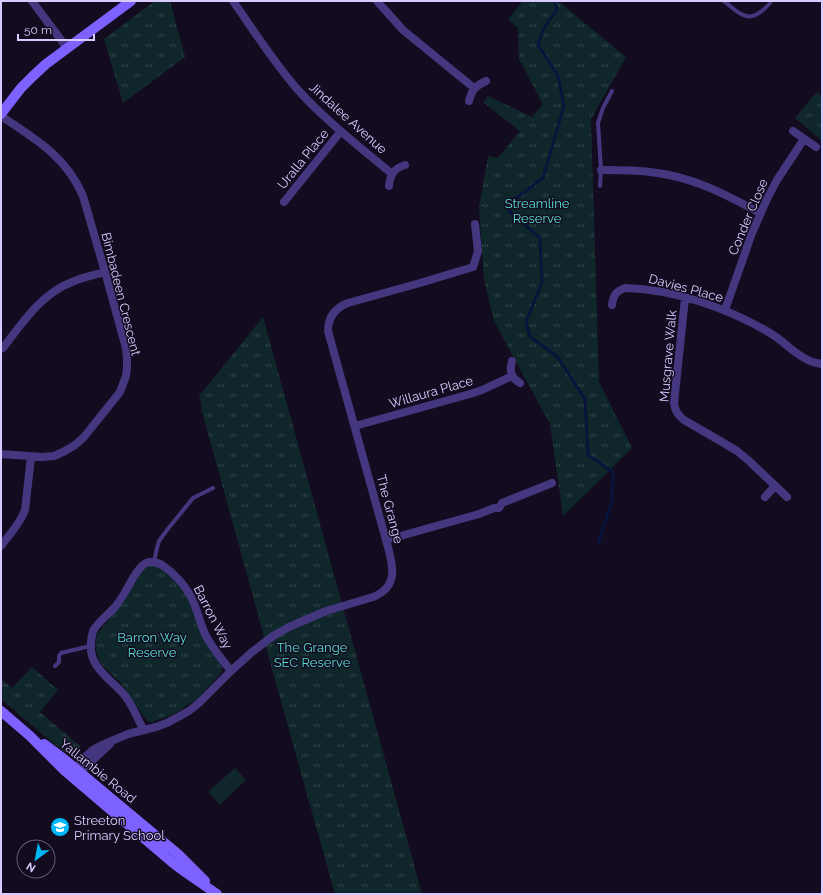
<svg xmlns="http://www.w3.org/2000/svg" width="823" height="895" font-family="Raleway,sans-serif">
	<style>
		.grass { fill: url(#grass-tufts) }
		.pitch { fill: #0f272a }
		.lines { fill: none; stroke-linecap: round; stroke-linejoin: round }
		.stream { stroke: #09143c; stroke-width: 3 }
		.lane { stroke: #45377f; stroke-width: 4 }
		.street { stroke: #45377f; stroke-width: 8 }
		.secondary { stroke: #7e62ff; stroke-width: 10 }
		.labels { text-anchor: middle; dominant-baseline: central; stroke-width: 3; stroke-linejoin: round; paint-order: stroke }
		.street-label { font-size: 13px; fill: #d9cbff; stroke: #130c20 }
		.park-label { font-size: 13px; fill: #57dfd2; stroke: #130c20 }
		.poi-label { font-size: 13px; fill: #d9cbff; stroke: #130c20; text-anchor: start }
	</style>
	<defs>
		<pattern id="grass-tufts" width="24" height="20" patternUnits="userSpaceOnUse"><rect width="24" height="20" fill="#0f272a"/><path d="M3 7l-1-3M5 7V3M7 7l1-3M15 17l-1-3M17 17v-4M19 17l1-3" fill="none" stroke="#31454a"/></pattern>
	</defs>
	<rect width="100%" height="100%" fill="#130c20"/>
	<path class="grass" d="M 155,1 L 170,1 L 185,57 L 123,103 L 104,39 Z
		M 523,1 L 558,1 L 626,57 L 591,119 L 599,382 L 632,448 L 563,516 L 550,424 L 494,321 L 484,280 L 479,207 L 488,156 L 498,158 L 520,131 L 483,102 L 488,96 L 532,117 L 543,104 L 519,59 L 518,28 L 508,19 Z
		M 817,92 L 822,96 L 822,139 L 821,140 L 795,118 Z
		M 263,317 L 422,894 L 335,894 L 268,655 L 262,629 L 201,408 L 202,405 L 199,396 Z
		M 151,565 L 156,566 L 162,570 L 172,578 L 180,586 L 187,596 L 204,640 L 222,667 L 222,672 L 196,700 L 172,715 L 152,722 L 148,721 L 145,718 L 120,682 L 100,663 L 95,646 L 97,634 L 122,604 L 144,568 Z
		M 32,667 L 58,690 L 40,712 L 81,747 L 76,752 L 65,753 L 1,699 L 1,679 L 12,688 Z"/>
	<path class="pitch" d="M 235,768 L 246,780 L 220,805 L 208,792 Z"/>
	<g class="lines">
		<path class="stream" d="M 554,1 L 557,9 L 543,30 L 538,45 L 558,76 L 564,106 L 543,178 L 510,203 L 509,211 L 540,238 L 542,282 L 526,322 L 530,337 L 557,356 L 585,399 L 588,455 L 613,472 L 612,501 L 598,544"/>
		<path class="lane" d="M 724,1 C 743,17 751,25 770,3
			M 600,186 L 601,170 L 598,123 L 603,108 L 612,91
			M 154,562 L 157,548 L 159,541 L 167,530 L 193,498 L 213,488
			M 55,666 L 59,662 L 59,656 L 61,653 L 90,646"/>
		<path class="street" d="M 32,1 L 67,48
			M 233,1 C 254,31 274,63 298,90 C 326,121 360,147 392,174
			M 377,1 L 403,30 L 474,88
			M 469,101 C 472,90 475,86 486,81
			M 1,116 C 35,139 66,156 83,196 L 105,272 L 126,348 L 127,359 L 127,368 L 126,376 L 120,392 L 84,437 L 75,445 L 65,451 L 54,456 L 42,457 L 1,454
			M 793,131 L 816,147
			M 601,170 C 617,170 634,170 650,172 C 691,176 725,194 760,213
			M 389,186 C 390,175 394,168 405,165
			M 284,202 L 341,131
			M 685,298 L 674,403 C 675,411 678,415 684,420 L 722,442 L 737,451 L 748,460 L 787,497
			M 612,305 C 613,296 616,291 625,288 C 673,289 728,308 770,333 C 784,341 795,355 810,361 C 814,363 818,363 822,364
			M 725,310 L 752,233 L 767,199 L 777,180 L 804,139
			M 3,348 C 23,322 41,294 72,282 C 83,277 94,275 105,272
			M 512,361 C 509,372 511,377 520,383
			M 355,426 L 470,394 L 482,390 L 512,376
			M 765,497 L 775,486
			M 386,540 L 479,514 L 494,508 L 499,508 L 502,503 L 552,483
			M 1,546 C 10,534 20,524 25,510 L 31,457
			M 143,729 C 138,719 133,707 126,697 C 113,680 88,668 91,643 C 91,639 92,635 93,631 C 98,622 107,616 114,608 C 122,600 127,588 133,578 C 141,565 147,557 162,565 C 174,573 186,586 192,599 C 198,611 200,624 206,636 C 213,649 222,660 231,671
			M 72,773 L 78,765 L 86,756 L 94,749 L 102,745 L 128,734 L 156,727 L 167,723 L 189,711 L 199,703 L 231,671 L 252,652 L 273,636 L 289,627 L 326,611 L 373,597 C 401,586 392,562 386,540 L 328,331 C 328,317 335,308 348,303 L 420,283 L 473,267 L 476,258 L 478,251 L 475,224
			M 75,774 L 80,772 L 110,744"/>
		<path class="secondary" d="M 1,114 L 21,88 L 33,76 L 46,64 L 131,1
			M 1,711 L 30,736 L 65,771 L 173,863 L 185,872 L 217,894
			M 44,744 L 64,759 L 178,854 L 205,881"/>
	</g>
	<defs>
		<symbol id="school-disc" viewBox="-11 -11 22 22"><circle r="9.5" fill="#00b8f6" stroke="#130c20"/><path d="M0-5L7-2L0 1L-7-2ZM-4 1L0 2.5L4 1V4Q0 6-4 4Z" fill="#fff"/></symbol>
	</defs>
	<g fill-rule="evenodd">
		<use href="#school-disc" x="49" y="816" width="22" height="22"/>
	</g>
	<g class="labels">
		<g class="street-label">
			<text transform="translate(348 118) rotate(42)">Jindalee Avenue</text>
			<text transform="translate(303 159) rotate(-51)">Uralla Place</text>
			<text transform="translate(748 217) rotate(-67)">Conder Close</text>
			<text transform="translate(686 288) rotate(15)">Davies Place</text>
			<text transform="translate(121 294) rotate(76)">Bimbadeen Crescent</text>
			<text transform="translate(668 356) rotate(-85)">Musgrave Walk</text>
			<text transform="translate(431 392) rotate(-16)">Willaura Place</text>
			<text transform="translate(390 509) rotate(75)">The Grange</text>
			<text transform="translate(213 617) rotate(63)">Barron Way</text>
			<text transform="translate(98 771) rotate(39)">Yallambie Road</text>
		</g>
		<g class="park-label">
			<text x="537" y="203">Streamline<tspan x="537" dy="15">Reserve</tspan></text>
			<text x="152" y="637">Barron Way<tspan x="152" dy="15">Reserve</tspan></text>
			<text x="312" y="647">The Grange<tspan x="312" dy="15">SEC Reserve</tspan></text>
		</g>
		<g class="poi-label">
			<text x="74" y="820">Streeton<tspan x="74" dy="15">Primary School</tspan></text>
		</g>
	</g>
	<rect width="823" height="895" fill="none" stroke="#d9cbff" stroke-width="4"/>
	<g transform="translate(36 859) rotate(212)"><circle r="19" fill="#130c20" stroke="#625879"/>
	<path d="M0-3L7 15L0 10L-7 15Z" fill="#00b8f6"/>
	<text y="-6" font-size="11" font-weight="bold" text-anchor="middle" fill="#d9cbff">N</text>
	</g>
	<path d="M18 34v6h76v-6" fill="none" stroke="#d9cbff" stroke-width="2"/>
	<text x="24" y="34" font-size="12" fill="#d9cbff" stroke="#130c20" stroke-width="3" paint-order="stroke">50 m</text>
</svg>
